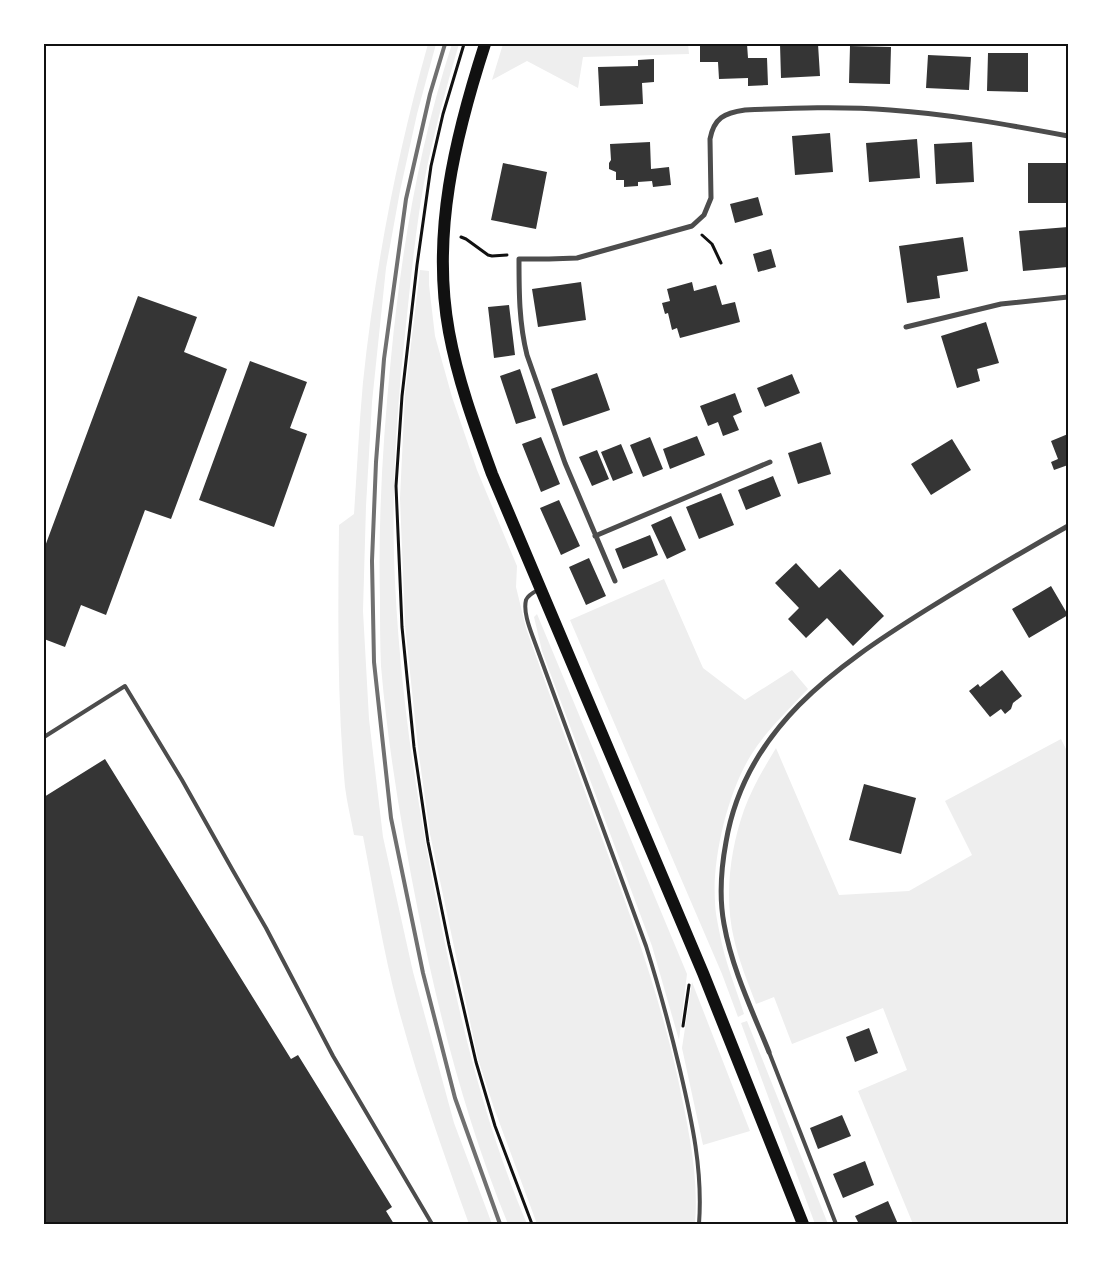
<svg xmlns="http://www.w3.org/2000/svg" width="1112" height="1268" font-family="'Roboto Condensed',sans-serif">
	<style>
		.green { fill: #eee }
		.building { fill: #353535 }
		.lines { fill: none; stroke-linecap: round; stroke-linejoin: round }
		.path { stroke: #111; stroke-width: 3 }
		.service { stroke: #4c4c4c; stroke-width: 4 }
		.minor { stroke: #4c4c4c; stroke-width: 5 }
		.primary { stroke: #111; stroke-width: 12 }
		.rail { stroke: #707070; stroke-width: 4 }
		.neatline { fill: none; stroke: #111; stroke-width: 2 }
	</style>
	<rect width="100%" height="100%" fill="#fff"/>
	<path class="green" d="M 428,44 L 436,44 L 417,114 L 400,191 L 386,268 L 372,402 L 366,506 L 363,611 L 369,719 L 383,837 L 413,972 L 454,1123 L 492,1224 L 469,1224 C 443,1152 418,1081 398,1007 C 383,951 374,893 363,836 L 354,835 C 351,819 347,803 345,787 C 337,700 338,612 339,525 L 354,514 C 357,470 359,426 363,382 C 375,268 397,154 428,44 Z
		M 452,44 L 459,44 C 447,84 436,125 427,167 C 416,222 411,278 405,334 C 397,409 392,482 394,557 C 398,682 417,807 442,929 C 462,1029 487,1130 527,1224 L 508,1224 C 467,1124 439,1017 418,911 C 402,830 388,748 381,666 C 380,644 380,621 380,599 C 378,518 383,438 391,358 C 401,252 419,145 452,44 Z
		M 503,44 L 688,44 L 689,54 L 583,57 L 578,88 L 527,61 L 492,80 Z
		M 420,270 L 429,271 L 429,285 L 435,336 L 452,397 L 477,470 L 517,566 L 516,587 L 526,628 C 551,699 577,770 603,841 C 632,919 660,997 678,1079 C 688,1127 699,1175 695,1224 L 537,1224 L 494,1108 L 478,1059 L 430,834 L 418,748 L 405,625 L 400,498 L 405,394 Z
		M 664,579 L 703,668 L 745,700 L 792,670 L 808,689 C 788,710 766,731 751,755 C 728,792 712,858 715,901 C 715,912 718,924 720,935 C 725,962 736,988 744,1014 L 738,1017 L 722,974 L 570,620 Z
		M 537,614 L 687,974 L 679,1040 L 652,946 L 542,651 L 534,617 Z
		M 1061,739 L 1068,753 L 1068,1224 L 913,1224 L 858,1091 L 907,1070 L 883,1008 L 792,1044 L 774,997 L 756,1004 C 748,983 739,961 734,939 C 724,897 730,850 744,810 C 752,788 764,768 776,748 L 839,895 L 909,891 L 972,855 L 945,801 Z
		M 692,982 L 750,1131 L 703,1145 L 682,1048 Z
		M 747,1021 L 828,1224 L 815,1224 L 741,1023 Z"/>
	<path class="building" d="M 700,44 L 747,44 L 748,58 L 767,58 L 768,85 L 748,86 L 748,78 L 719,79 L 718,62 L 700,62 Z
		M 780,44 L 818,44 L 820,76 L 781,78 Z
		M 850,46 L 891,47 L 890,84 L 849,83 Z
		M 988,53 L 1028,53 L 1028,92 L 987,91 Z
		M 928,55 L 971,57 L 969,90 L 926,88 Z
		M 654,59 L 654,82 L 642,83 L 643,104 L 600,106 L 598,67 L 638,66 L 638,60 Z
		M 830,133 L 833,172 L 795,175 L 792,136 Z
		M 917,139 L 920,178 L 869,182 L 866,143 Z
		M 650,142 L 651,169 L 669,167 L 671,185 L 653,187 L 652,181 L 638,182 L 638,186 L 624,187 L 624,180 L 616,180 L 616,172 L 609,169 L 609,163 L 611,160 L 610,144 Z
		M 972,142 L 974,182 L 936,184 L 934,144 Z
		M 503,163 L 547,172 L 536,229 L 491,220 Z
		M 1028,163 L 1068,163 L 1068,203 L 1028,203 Z
		M 758,197 L 763,215 L 735,223 L 730,204 Z
		M 1068,227 L 1068,267 L 1023,271 L 1019,231 Z
		M 963,237 L 968,271 L 937,276 L 940,298 L 907,303 L 899,246 Z
		M 771,249 L 776,267 L 758,272 L 753,254 Z
		M 581,282 L 586,320 L 538,327 L 532,289 Z
		M 692,282 L 694,291 L 716,285 L 722,305 L 735,302 L 740,322 L 680,338 L 677,328 L 672,330 L 668,313 L 665,314 L 662,303 L 670,301 L 667,289 Z
		M 138,296 L 197,317 L 184,352 L 227,369 L 171,519 L 145,510 L 106,615 L 81,605 L 65,647 L 44,639 L 44,549 Z
		M 509,305 L 515,355 L 494,358 L 488,307 Z
		M 986,322 L 999,363 L 977,369 L 980,381 L 957,388 L 941,336 Z
		M 250,361 L 307,382 L 290,428 L 307,434 L 274,527 L 199,500 Z
		M 520,369 L 536,418 L 516,424 L 500,376 Z
		M 597,373 L 610,410 L 563,426 L 551,389 Z
		M 792,374 L 800,393 L 765,407 L 757,388 Z
		M 735,393 L 742,412 L 733,416 L 739,430 L 723,436 L 718,422 L 708,426 L 700,406 Z
		M 1068,434 L 1068,465 L 1054,470 L 1051,462 L 1058,459 L 1051,441 Z
		M 697,436 L 705,455 L 670,469 L 663,449 Z
		M 541,437 L 560,484 L 541,492 L 522,444 Z
		M 650,437 L 663,469 L 643,477 L 630,445 Z
		M 952,439 L 971,470 L 931,495 L 911,464 Z
		M 821,442 L 831,474 L 798,484 L 788,453 Z
		M 621,444 L 633,473 L 613,481 L 601,452 Z
		M 597,450 L 609,479 L 592,486 L 579,457 Z
		M 773,476 L 781,496 L 746,510 L 738,490 Z
		M 721,493 L 734,525 L 699,539 L 686,507 Z
		M 559,500 L 580,546 L 561,555 L 540,508 Z
		M 671,516 L 686,550 L 667,559 L 651,525 Z
		M 650,535 L 658,555 L 623,569 L 615,549 Z
		M 589,558 L 606,596 L 586,605 L 569,567 Z
		M 796,563 L 819,588 L 840,569 L 884,616 L 853,646 L 827,618 L 806,638 L 788,619 L 799,608 L 775,583 Z
		M 1051,586 L 1068,615 L 1029,638 L 1012,609 Z
		M 1002,670 L 1022,696 L 1013,703 L 1011,709 L 1005,714 L 1001,709 L 990,717 L 969,691 L 978,684 L 980,687 Z
		M 105,759 L 291,1059 L 298,1055 L 392,1207 L 386,1211 L 394,1224 L 44,1224 L 44,797 Z
		M 864,784 L 916,798 L 901,854 L 849,840 Z
		M 869,1028 L 878,1053 L 855,1062 L 846,1037 Z
		M 842,1115 L 851,1136 L 818,1149 L 810,1128 Z
		M 865,1161 L 874,1185 L 843,1198 L 833,1174 Z
		M 888,1201 L 898,1224 L 859,1224 L 855,1216 Z"/>
	<g class="lines">
		<path class="path" d="M 464,44 L 443,114 L 431,166 L 417,265 L 402,396 L 396,486 L 402,627 L 414,747 L 428,842 L 449,945 L 476,1062 L 495,1126 L 532,1224
			M 702,235 L 712,244 L 721,263
			M 461,237 L 466,239 L 488,255 L 492,256 L 507,255
			M 683,1026 L 689,985"/>
		<path class="service" d="M 538,590 C 534,592 528,595 526,600 C 523,612 530,629 534,640 L 646,946 C 659,987 670,1028 680,1070 C 692,1121 703,1171 699,1224
			M 44,737 L 125,686 L 182,780 L 232,869 L 266,928 L 333,1056 L 432,1224
			M 769,1052 L 836,1224"/>
		<path class="minor" d="M 906,327 L 1001,304 L 1068,297
			M 595,536 L 770,462
			M 615,581 L 565,463 L 527,355 C 519,323 519,292 519,259 L 549,259 L 577,258 L 692,226 L 704,215 L 711,198 L 710,139 C 714,118 724,113 745,110 C 793,108 842,106 890,110 C 950,114 1009,125 1068,136
			M 769,1052 C 752,1010 732,969 724,924 C 719,897 721,869 726,842 C 745,729 835,667 926,610 C 973,581 1020,553 1068,526"/>
		<path class="primary" d="M 485,44 C 455,137 431,234 449,332 C 458,381 475,427 492,474 L 703,973 L 803,1224"/>
		<path class="rail" d="M 445,44 L 430,94 L 406,199 L 384,359 L 376,462 L 372,561 L 374,662 L 391,818 L 423,973 L 455,1098 L 500,1224"/>
	</g>
	<rect width="1112" height="1268" fill="none" stroke="#ffffff" stroke-width="90"/>
	<rect x="45" y="45" width="1022" height="1178" class="neatline"/>
</svg>
